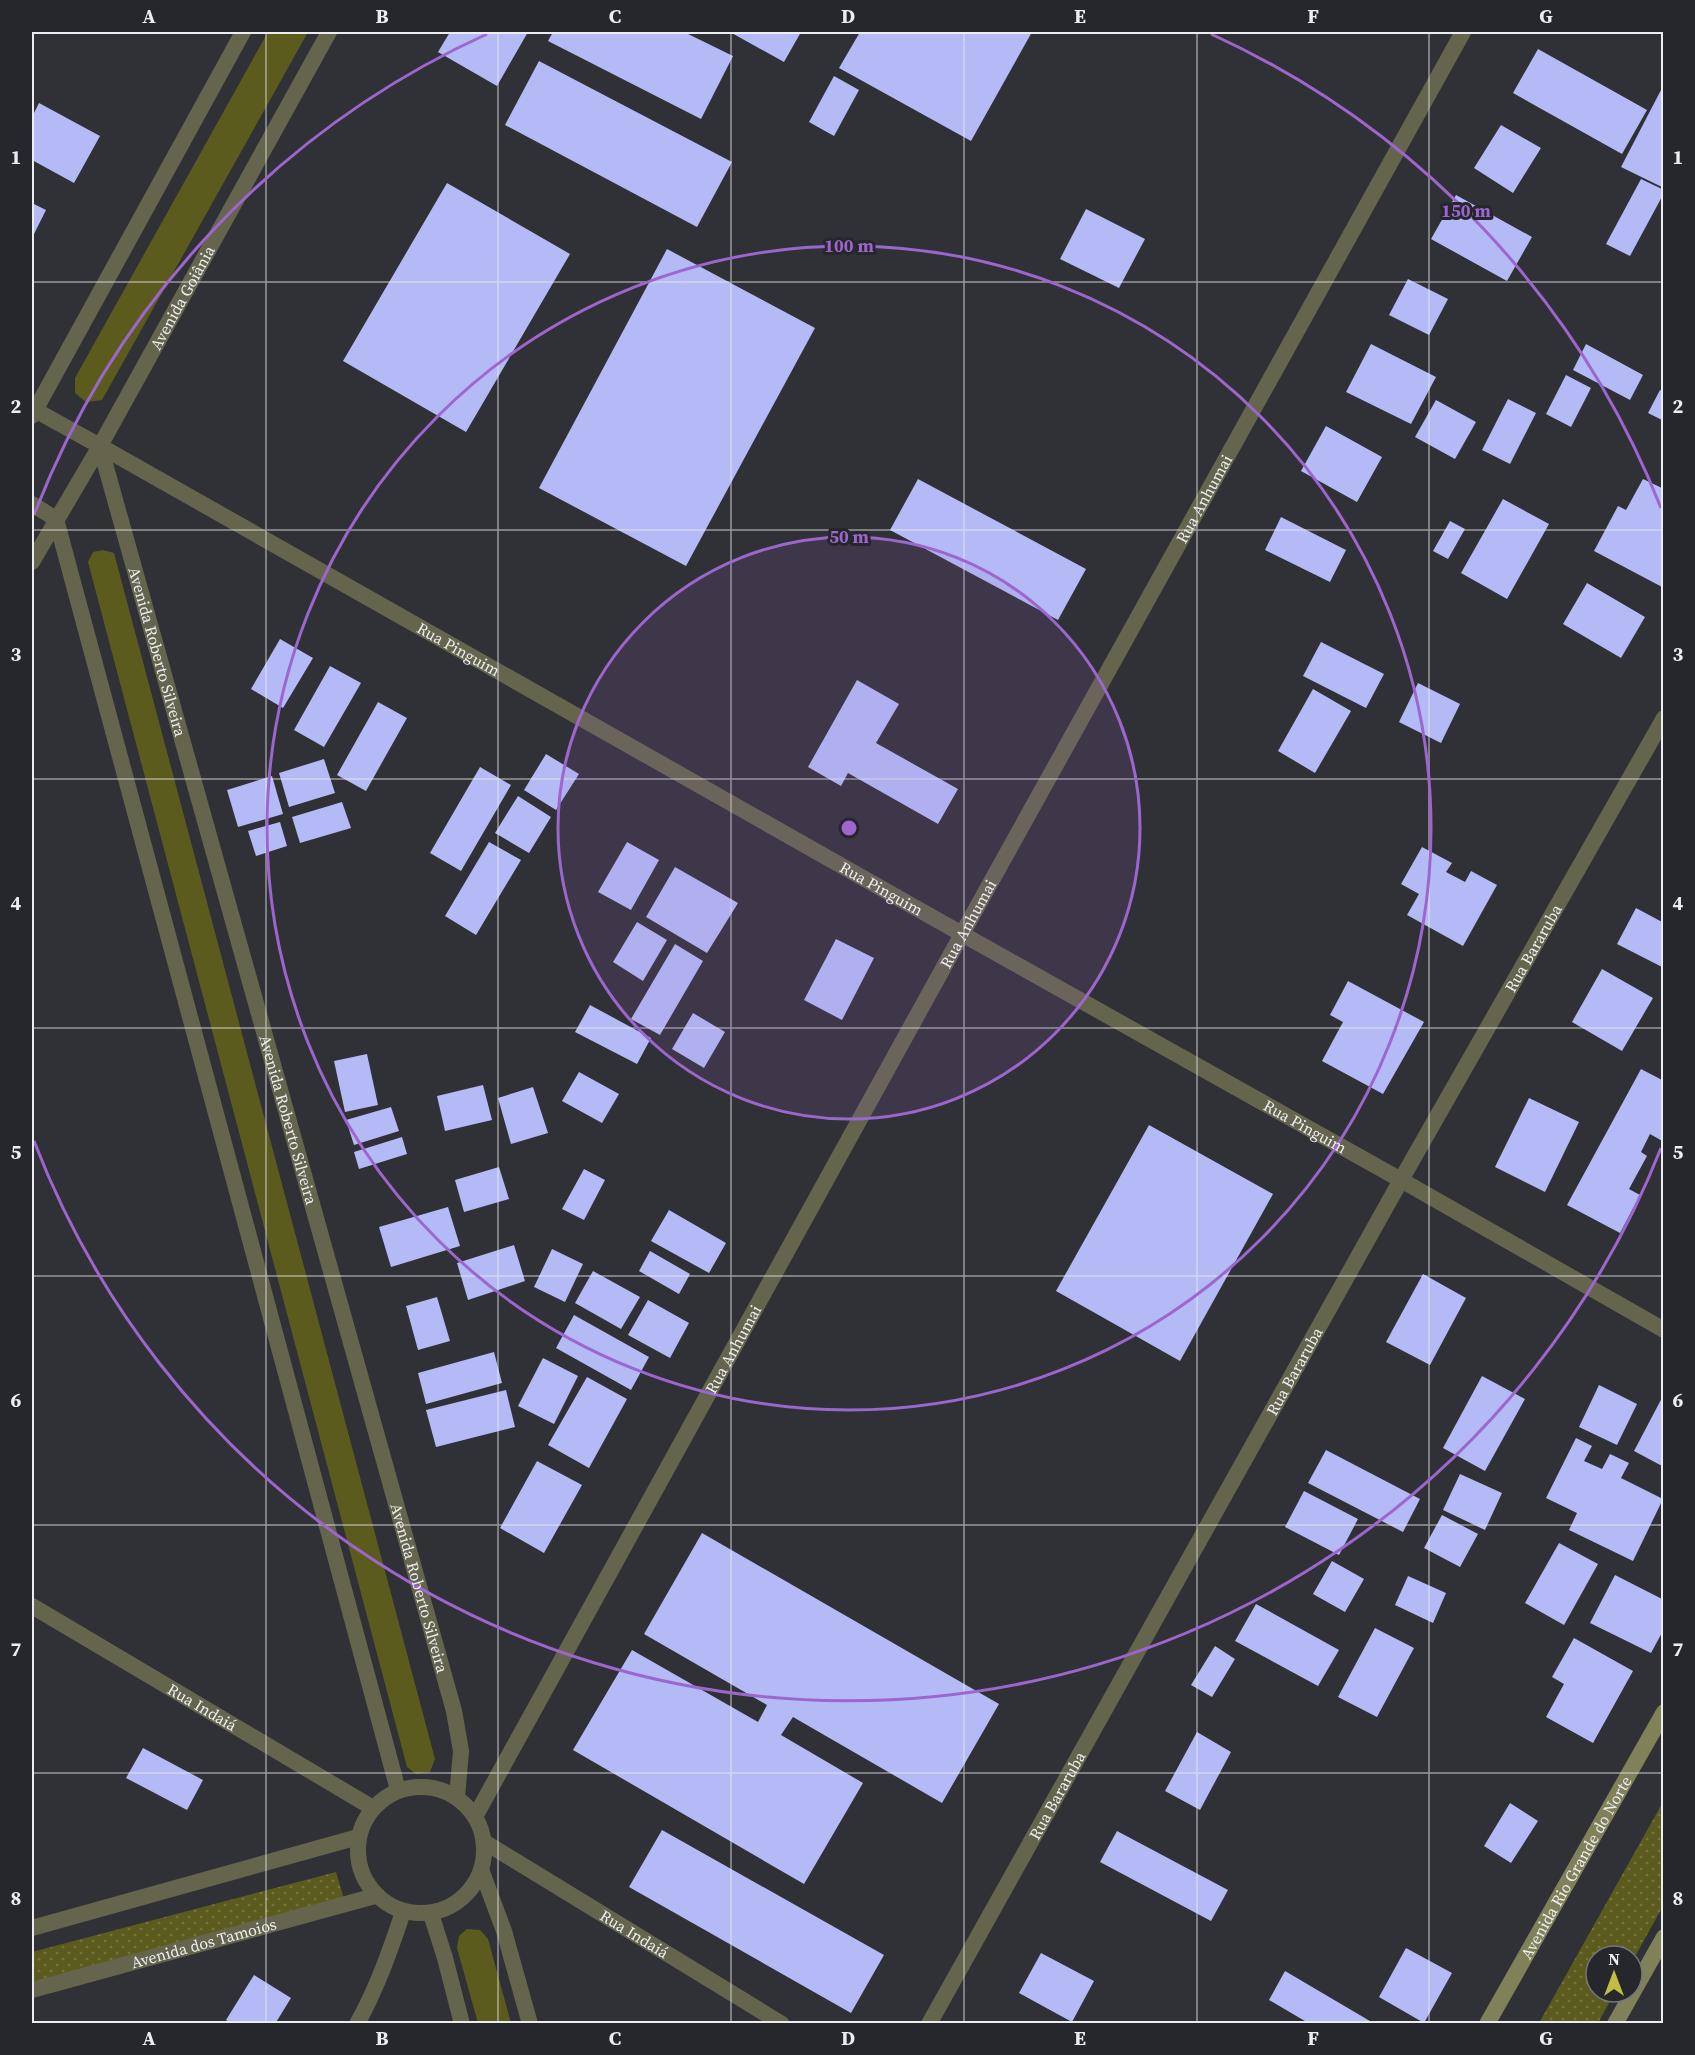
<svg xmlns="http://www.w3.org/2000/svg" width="1695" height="2055" font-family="'Source Serif 4',serif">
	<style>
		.green { fill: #5c5b1e }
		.park { fill: url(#park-dots) }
		.building { fill: #b3baf5 }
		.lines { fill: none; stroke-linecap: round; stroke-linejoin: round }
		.minor { stroke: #64654c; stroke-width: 16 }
		.tertiary { stroke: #64654c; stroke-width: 16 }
		.secondary { stroke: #808159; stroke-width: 16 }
		.grid { fill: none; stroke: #ecedf1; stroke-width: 1.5; stroke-opacity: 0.55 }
		.ring { fill: none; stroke: #9d66ce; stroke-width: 3 }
		.labels { text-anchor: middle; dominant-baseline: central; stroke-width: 6; stroke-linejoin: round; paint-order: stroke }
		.street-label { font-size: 16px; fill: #ecedf1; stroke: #26272d }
		.centre { fill: #9d66ce; stroke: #26272d; stroke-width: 3 }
		.ring-label { font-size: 18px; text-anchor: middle; font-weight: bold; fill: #9d66ce; stroke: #26272d; stroke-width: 6; stroke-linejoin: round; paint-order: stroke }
		.neatline { fill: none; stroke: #ecedf1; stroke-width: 2 }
		.grid-label { font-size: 20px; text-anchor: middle; font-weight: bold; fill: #ecedf1 }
	</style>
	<defs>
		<pattern id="park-dots" width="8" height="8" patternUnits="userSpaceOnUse" patternTransform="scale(1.5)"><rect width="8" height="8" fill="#5c5b1e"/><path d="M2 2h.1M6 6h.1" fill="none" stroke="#74733f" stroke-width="1.8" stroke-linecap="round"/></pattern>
	</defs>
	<rect width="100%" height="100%" fill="#303137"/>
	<path class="green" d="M 268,32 L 308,32 L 102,400 L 86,402 L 75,393 L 75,378 Z
		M 103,550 L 114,553 L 435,1759 L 430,1772 L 416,1774 L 407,1767 L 88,562 L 93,552 Z
		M 467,1929 L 480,1930 L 488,1939 L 511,2023 L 478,2023 L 457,1948 L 459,1936 Z"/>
	<path class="park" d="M 1663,1802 L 1663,1906 L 1632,1962 L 1632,1956 L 1596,1956 L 1596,1992 L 1615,1992 L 1598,2023 L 1539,2023 Z
		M 336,1872 L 344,1899 L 32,1983 L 32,1952 Z"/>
	<path class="building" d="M 450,32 L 528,32 L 497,86 L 438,52 Z
		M 553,32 L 684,32 L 733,56 L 701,119 L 548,41 Z
		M 730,32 L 801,32 L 784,62 Z
		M 860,32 L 1032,32 L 971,141 L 839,68 Z
		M 1538,49 L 1647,110 L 1622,154 L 1513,93 Z
		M 539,61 L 732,162 L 697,227 L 505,125 Z
		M 834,76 L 859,90 L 834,136 L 809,122 Z
		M 1661,90 L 1664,91 L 1664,188 L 1621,167 Z
		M 39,103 L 100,136 L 74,183 L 32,160 L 32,117 Z
		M 1501,125 L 1541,148 L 1513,193 L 1474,168 Z
		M 1641,179 L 1664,190 L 1664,193 L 1630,256 L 1606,244 Z
		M 447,183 L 570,254 L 466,432 L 343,361 Z
		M 1456,195 L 1532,237 L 1507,281 L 1431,239 Z
		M 32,203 L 46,210 L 32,238 Z
		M 1086,209 L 1145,239 L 1119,288 L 1060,259 Z
		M 667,249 L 815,328 L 686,566 L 539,488 Z
		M 1408,279 L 1448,299 L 1429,335 L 1389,315 Z
		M 1371,344 L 1436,377 L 1411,424 L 1346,392 Z
		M 1586,344 L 1643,375 L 1630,400 L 1573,370 Z
		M 1566,375 L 1591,388 L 1571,427 L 1546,414 Z
		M 1660,390 L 1664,391 L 1664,421 L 1648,413 Z
		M 1508,399 L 1536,413 L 1510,464 L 1482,450 Z
		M 1436,400 L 1476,422 L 1455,459 L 1415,437 Z
		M 1326,426 L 1382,457 L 1357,502 L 1301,471 Z
		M 918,479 L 1086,569 L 1058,620 L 890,530 Z
		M 1643,479 L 1664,489 L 1664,518 L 1661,522 L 1664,524 L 1664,588 L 1594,551 L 1618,506 L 1626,510 Z
		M 1503,499 L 1549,524 L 1507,599 L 1461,573 Z
		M 1281,517 L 1346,550 L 1330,582 L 1265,550 Z
		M 1450,521 L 1465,529 L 1448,559 L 1433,551 Z
		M 1587,583 L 1645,617 L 1621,658 L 1563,624 Z
		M 280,639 L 313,658 L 283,708 L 251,689 Z
		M 1321,642 L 1384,674 L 1366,708 L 1303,676 Z
		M 330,666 L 361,683 L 324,747 L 294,730 Z
		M 857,680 L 899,704 L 876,743 L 958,789 L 938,824 L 848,773 L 841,786 L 808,767 Z
		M 1418,683 L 1460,704 L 1441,743 L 1399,722 Z
		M 1313,689 L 1351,711 L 1315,773 L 1278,751 Z
		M 378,702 L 407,718 L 366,791 L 337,775 Z
		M 546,754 L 579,774 L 556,810 L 524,790 Z
		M 324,759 L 335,793 L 289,807 L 279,773 Z
		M 480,767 L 511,785 L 461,871 L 430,853 Z
		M 272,776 L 283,814 L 238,827 L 227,790 Z
		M 518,796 L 551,817 L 529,853 L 495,833 Z
		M 342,802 L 351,828 L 300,843 L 292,817 Z
		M 280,822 L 287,846 L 256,856 L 248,831 Z
		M 489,842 L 521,860 L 476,935 L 445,916 Z
		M 627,842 L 659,860 L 631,910 L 598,892 Z
		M 1422,847 L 1452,863 L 1446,872 L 1465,882 L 1471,871 L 1497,885 L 1463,946 L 1407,915 L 1419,894 L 1401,884 Z
		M 675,867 L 738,903 L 707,953 L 646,917 Z
		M 1636,908 L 1664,923 L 1664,968 L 1617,944 Z
		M 637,922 L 667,940 L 643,981 L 613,962 Z
		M 836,939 L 874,958 L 842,1020 L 804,1000 Z
		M 675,944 L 703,961 L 660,1035 L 631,1019 Z
		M 1602,969 L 1653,998 L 1622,1051 L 1572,1022 Z
		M 1348,981 L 1424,1022 L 1383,1094 L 1322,1061 L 1343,1022 L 1330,1015 Z
		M 590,1005 L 651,1038 L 637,1064 L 575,1032 Z
		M 693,1013 L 725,1032 L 704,1068 L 672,1049 Z
		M 367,1054 L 378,1105 L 345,1112 L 334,1061 Z
		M 1641,1069 L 1664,1081 L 1664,1142 L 1650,1134 L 1641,1152 L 1647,1156 L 1629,1189 L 1640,1195 L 1620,1233 L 1567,1205 Z
		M 579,1072 L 619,1094 L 602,1123 L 562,1101 Z
		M 483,1085 L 492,1120 L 445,1131 L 437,1096 Z
		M 533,1087 L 548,1133 L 511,1144 L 498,1098 Z
		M 1529,1098 L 1579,1122 L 1545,1192 L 1495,1167 Z
		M 391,1107 L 399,1131 L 354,1145 L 346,1120 Z
		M 1149,1125 L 1273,1194 L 1180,1361 L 1056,1291 Z
		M 402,1137 L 407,1154 L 359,1169 L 354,1152 Z
		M 499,1167 L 509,1199 L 464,1212 L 455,1180 Z
		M 584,1169 L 605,1180 L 584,1220 L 562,1209 Z
		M 448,1207 L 460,1246 L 391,1267 L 379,1227 Z
		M 669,1210 L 726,1243 L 709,1273 L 651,1241 Z
		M 514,1245 L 525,1281 L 468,1300 L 457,1263 Z
		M 552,1249 L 583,1264 L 565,1302 L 534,1287 Z
		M 650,1251 L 690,1274 L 679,1294 L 639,1271 Z
		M 593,1271 L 640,1297 L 621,1329 L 575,1303 Z
		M 1423,1274 L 1466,1298 L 1430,1365 L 1386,1342 Z
		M 437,1297 L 450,1341 L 418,1350 L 406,1306 Z
		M 648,1300 L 689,1323 L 670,1358 L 628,1335 Z
		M 574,1315 L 649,1357 L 631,1390 L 556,1348 Z
		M 494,1352 L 502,1383 L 426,1404 L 418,1373 Z
		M 543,1358 L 578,1376 L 554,1424 L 518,1406 Z
		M 1482,1376 L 1525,1399 L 1485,1471 L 1443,1448 Z
		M 587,1377 L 627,1399 L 589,1468 L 548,1445 Z
		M 1599,1385 L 1637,1404 L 1617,1445 L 1579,1427 Z
		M 506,1390 L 515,1427 L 436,1447 L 426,1410 Z
		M 1664,1394 L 1664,1467 L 1634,1451 Z
		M 1576,1438 L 1592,1446 L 1584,1461 L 1602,1469 L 1610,1454 L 1629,1463 L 1621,1478 L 1663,1499 L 1633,1561 L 1569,1530 L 1577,1513 L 1546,1498 Z
		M 1326,1450 L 1420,1499 L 1403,1532 L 1308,1483 Z
		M 537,1461 L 582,1485 L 544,1553 L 500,1528 Z
		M 1460,1474 L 1502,1493 L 1485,1530 L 1443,1510 Z
		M 1304,1491 L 1358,1519 L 1339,1555 L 1285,1527 Z
		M 1442,1515 L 1478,1534 L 1460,1567 L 1424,1548 Z
		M 702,1533 L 999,1704 L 942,1803 L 793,1717 L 781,1735 L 863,1783 L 804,1884 L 573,1750 L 632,1650 L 758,1722 L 767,1705 L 644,1634 Z
		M 1559,1543 L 1598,1564 L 1564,1625 L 1525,1603 Z
		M 1332,1561 L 1364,1579 L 1345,1612 L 1313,1594 Z
		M 1615,1575 L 1664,1600 L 1664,1629 L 1651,1653 L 1590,1623 Z
		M 1408,1576 L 1446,1593 L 1433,1623 L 1395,1605 Z
		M 1256,1604 L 1339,1650 L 1318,1686 L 1235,1641 Z
		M 1375,1628 L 1414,1648 L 1377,1717 L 1338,1697 Z
		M 1574,1638 L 1633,1671 L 1593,1743 L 1546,1717 L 1564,1684 L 1552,1677 Z
		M 1215,1646 L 1235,1659 L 1212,1697 L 1191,1685 Z
		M 1197,1732 L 1231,1752 L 1200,1810 L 1165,1791 Z
		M 143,1748 L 203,1780 L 187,1810 L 126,1778 Z
		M 1510,1803 L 1538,1821 L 1511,1863 L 1484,1846 Z
		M 662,1830 L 884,1955 L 851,2013 L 629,1887 Z
		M 1117,1831 L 1228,1890 L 1211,1921 L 1100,1862 Z
		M 1406,1948 L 1452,1973 L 1424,2023 L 1379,1997 Z
		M 1041,1953 L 1094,1981 L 1072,2022 L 1019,1993 Z
		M 1285,1971 L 1375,2024 L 1310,2024 L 1269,2000 Z
		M 254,1975 L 291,1998 L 275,2024 L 232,2024 L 226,2020 Z"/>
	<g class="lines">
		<g class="minor">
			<path id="s1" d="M 100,446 L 962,934 L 1401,1180 L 1664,1330"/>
			<path id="s2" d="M 32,1606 L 373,1808"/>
			<path id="s3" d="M 476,1815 L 962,934 L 1463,32"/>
			<path id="s4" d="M 486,1843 L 782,2024"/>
			<path d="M 357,2024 C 377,1988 390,1951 403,1912"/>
			<path id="s5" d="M 929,2024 L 1401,1180 L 1664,718"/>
		</g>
		<g class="tertiary">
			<path id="s6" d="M 35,410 L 100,446 L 454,1711 L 461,1751 L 457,1797"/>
			<path d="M 32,416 L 243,32"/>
			<path d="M 32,504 L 56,519"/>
			<path d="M 56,519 L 398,1790"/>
			<path id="s7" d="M 32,562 L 100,446 L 329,32"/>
			<circle cx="421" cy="1850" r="63"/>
			<path d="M 482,1872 L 504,1931 L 530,2024"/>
			<path d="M 431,1914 L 445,1958 L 462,2024"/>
			<path d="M 32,1928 L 358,1837"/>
			<path id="s8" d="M 32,1990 L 375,1896"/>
		</g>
		<g class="secondary">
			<path id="s9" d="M 1487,2024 L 1664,1712"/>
			<path d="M 1615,2024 L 1664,1937"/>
		</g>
	</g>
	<path class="grid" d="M 266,32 L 266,2024M 498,32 L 498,2024M 731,32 L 731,2024M 964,32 L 964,2024M 1197,32 L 1197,2024M 1429,32 L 1429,2024M 32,282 L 1664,282M 32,530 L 1664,530M 32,779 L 1664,779M 32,1028 L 1664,1028M 32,1276 L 1664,1276M 32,1525 L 1664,1525M 32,1773 L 1664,1773"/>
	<circle cx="849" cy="828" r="291" fill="#9d66ce" fill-opacity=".12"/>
	<g class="ring">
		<circle cx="849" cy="828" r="291"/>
		<circle cx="849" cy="828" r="582"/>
		<path d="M1661 1148A873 873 0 0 1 34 1141M34 515A873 873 0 0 1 487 34M1211 34A873 873 0 0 1 1661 508"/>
	</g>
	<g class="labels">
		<g class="street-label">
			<text stroke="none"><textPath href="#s7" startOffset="304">Avenida Goiânia</textPath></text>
			<text stroke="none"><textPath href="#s3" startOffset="1504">Rua Anhumai</textPath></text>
			<text stroke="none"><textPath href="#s1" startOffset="412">Rua Pinguim</textPath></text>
			<text stroke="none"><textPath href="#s6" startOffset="288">Avenida Roberto Silveira</textPath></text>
			<text stroke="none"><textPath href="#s1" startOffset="898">Rua Pinguim</textPath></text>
			<text stroke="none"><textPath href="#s3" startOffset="1018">Rua Anhumai</textPath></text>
			<text stroke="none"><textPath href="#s5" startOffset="1234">Rua Bararuba</textPath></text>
			<text stroke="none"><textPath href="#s6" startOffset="774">Avenida Roberto Silveira</textPath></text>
			<text stroke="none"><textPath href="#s1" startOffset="1384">Rua Pinguim</textPath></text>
			<text stroke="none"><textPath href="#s3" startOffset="532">Rua Anhumai</textPath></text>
			<text stroke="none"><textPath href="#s5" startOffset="748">Rua Bararuba</textPath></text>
			<text stroke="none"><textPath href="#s6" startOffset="1260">Avenida Roberto Silveira</textPath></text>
			<text stroke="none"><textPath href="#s2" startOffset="198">Rua Indaiá</textPath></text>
			<text stroke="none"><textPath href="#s5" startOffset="262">Rua Bararuba</textPath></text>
			<text stroke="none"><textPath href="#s9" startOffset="180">Avenida Rio Grande do Norte</textPath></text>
			<text stroke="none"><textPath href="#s4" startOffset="174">Rua Indaiá</textPath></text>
			<text stroke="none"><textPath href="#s8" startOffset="178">Avenida dos Tamoios</textPath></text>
		</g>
	</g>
	<circle cx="849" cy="828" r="9" class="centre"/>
	<g class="ring-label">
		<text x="1466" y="217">150 m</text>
		<text x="849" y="252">100 m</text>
		<text x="849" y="543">50 m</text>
	</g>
	<rect width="1695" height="2055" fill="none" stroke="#26272d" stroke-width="66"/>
	<g transform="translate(1614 1974)"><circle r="28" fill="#26272d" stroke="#75767b" stroke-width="1.5"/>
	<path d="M0-4.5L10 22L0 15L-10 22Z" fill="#bfbe41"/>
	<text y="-9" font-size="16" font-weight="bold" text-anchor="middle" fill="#ecedf1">N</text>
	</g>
	<rect x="33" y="33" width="1629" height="1989" class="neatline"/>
	<g class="grid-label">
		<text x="149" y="23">A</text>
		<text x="382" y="23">B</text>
		<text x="615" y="23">C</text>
		<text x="848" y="23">D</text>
		<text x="1080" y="23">E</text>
		<text x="1313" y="23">F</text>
		<text x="1546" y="23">G</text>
		<text x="16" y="164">1</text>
		<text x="1678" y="164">1</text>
		<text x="16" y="413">2</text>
		<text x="1678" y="413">2</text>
		<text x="16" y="661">3</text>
		<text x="1678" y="661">3</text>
		<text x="16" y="910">4</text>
		<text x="1678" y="910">4</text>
		<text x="16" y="1159">5</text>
		<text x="1678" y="1159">5</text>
		<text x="16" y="1407">6</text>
		<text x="1678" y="1407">6</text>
		<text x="16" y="1656">7</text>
		<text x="1678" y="1656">7</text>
		<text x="16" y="1905">8</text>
		<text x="1678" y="1905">8</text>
		<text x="149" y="2045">A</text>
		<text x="382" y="2045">B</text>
		<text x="615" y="2045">C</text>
		<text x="848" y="2045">D</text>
		<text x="1080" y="2045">E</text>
		<text x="1313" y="2045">F</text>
		<text x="1546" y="2045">G</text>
	</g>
</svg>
